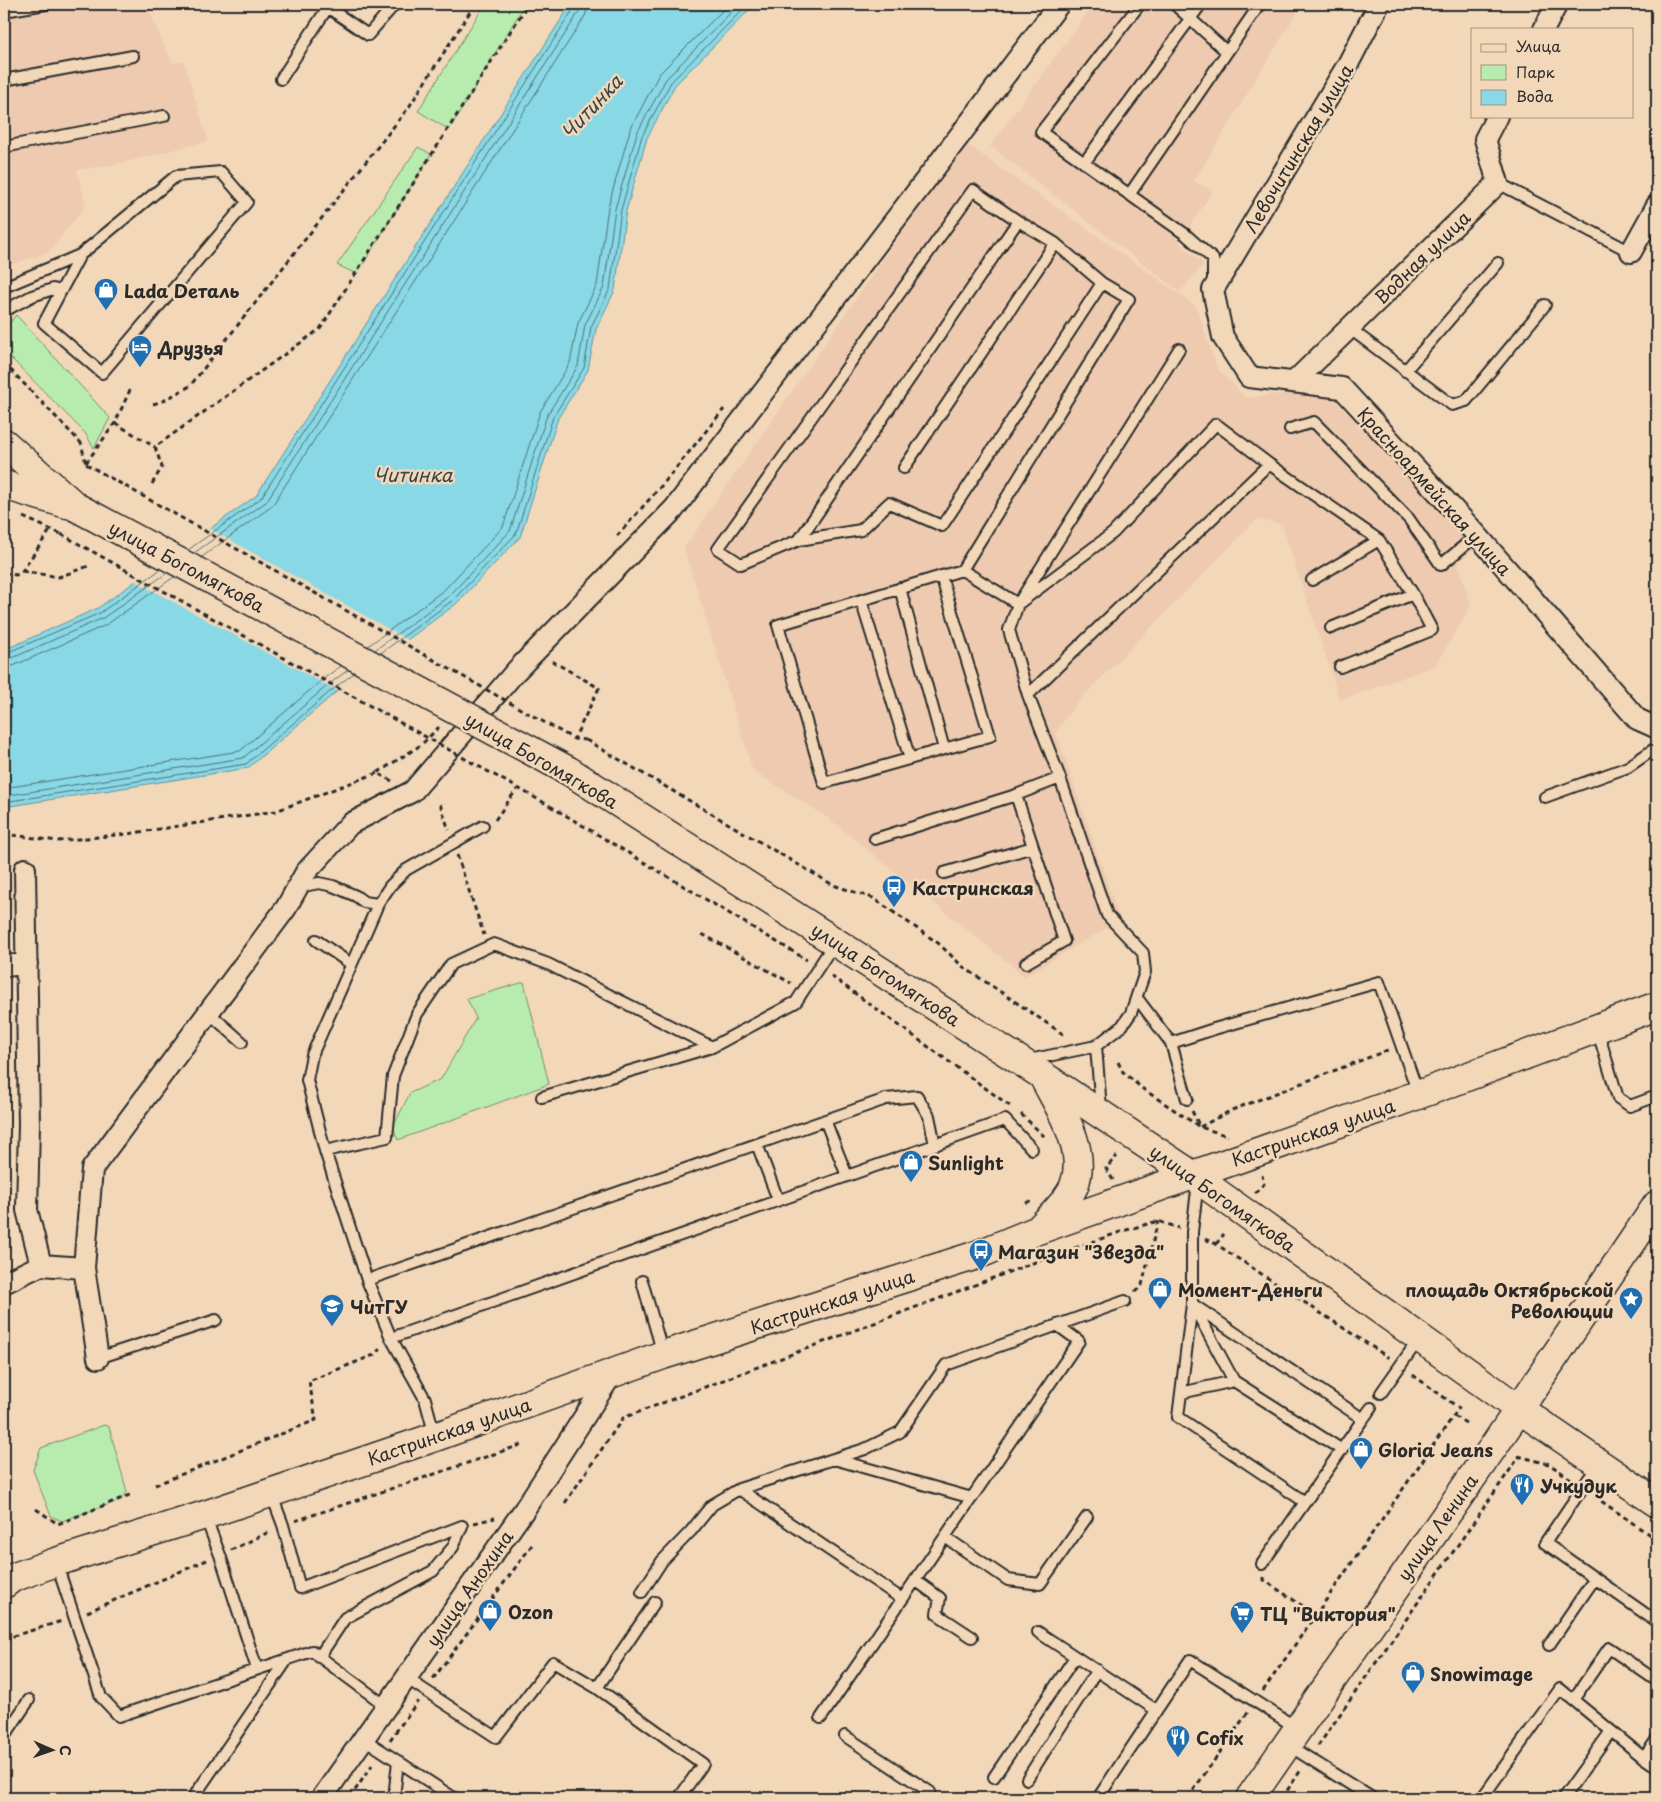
<svg xmlns="http://www.w3.org/2000/svg" width="1661" height="1802" font-family="'Playpen Sans',sans-serif">
	<style>
		.built { fill: #eecab0 }
		.green { fill: #b8ecae; stroke: #728c6c }
		.water { fill: #88d8e5; stroke: #63939b }
		.pier { fill: #f2d8b9 }
		.lines { fill: none; stroke-linecap: round; stroke-linejoin: round }
		.shore { stroke: #507075; stroke-width: 1 }
		.service-casing { stroke: #2b2b2b; stroke-width: 14 }
		.minor-casing { stroke: #2b2b2b; stroke-width: 24 }
		.secondary-casing { stroke: #2b2b2b; stroke-width: 31 }
		.path { stroke: #2b2b2b; stroke-width: 3; stroke-dasharray: 5 4; stroke-linecap: butt }
		.service { stroke: #f2d8b9; stroke-width: 10 }
		.minor { stroke: #f2d8b9; stroke-width: 20 }
		.secondary { stroke: #f2d8b9; stroke-width: 28 }
		.secondary-bridge-casing { stroke: #2b2b2b; stroke-width: 31; stroke-linecap: butt }
		.path-bridge { stroke: #2b2b2b; stroke-width: 3; stroke-dasharray: 5 4; stroke-linecap: butt }
		.secondary-bridge { stroke: #f2d8b9; stroke-width: 28 }
		.labels { text-anchor: middle; dominant-baseline: central; stroke-width: 5; stroke-linejoin: round; paint-order: stroke }
		.street-label { font-size: 18px; fill: #2b2b2b; stroke: #f2d8b9 }
		.poi-label { font-size: 18px; font-weight: bold; fill: #2b2b2b; stroke: #f2d8b9; text-anchor: start }
		.water-label { font-size: 19px; font-style: italic; fill: #394547; stroke: #f2d8b9 }
	</style>
	<rect width="100%" height="100%" fill="#f2d8b9"/>
	<filter id="ink" filterUnits="userSpaceOnUse"><feTurbulence type="fractalNoise" baseFrequency=".02" numOctaves="2"/><feDisplacementMap in="SourceGraphic" scale="10" xChannelSelector="R" yChannelSelector="G"/><feConvolveMatrix kernelMatrix="1 2 1 2 8 2 1 2 1" color-interpolation-filters="sRGB"/></filter>
	<g filter="url(#ink)">
		<path class="built" d="M 4,4 L 146,4 L 172,63 L 184,62 L 208,141 L 118,164 L 77,170 L 86,205 L 49,252 L 4,267 Z
			M 1094,4 L 1302,4 L 1194,181 L 1213,191 L 1179,243 L 1204,264 L 1180,292 L 990,146 Z
			M 964,142 L 1196,306 L 1217,368 L 1246,398 L 1309,390 L 1334,399 L 1477,547 L 1458,563 L 1471,606 L 1435,666 L 1340,700 L 1282,525 L 1257,519 L 1073,707 L 1056,732 L 1120,920 L 1025,976 L 828,818 L 753,771 L 684,548 Z"/>
		<path class="green" d="M 485,4 L 525,4 L 449,130 L 418,111 Z
			M 418,147 L 431,154 L 357,274 L 337,265 Z
			M 16,315 L 110,418 L 94,448 L 85,433 L 4,351 L 4,330 Z
			M 524,982 L 549,1084 L 398,1140 L 393,1127 L 410,1093 L 441,1079 L 476,1018 L 467,999 Z
			M 104,1425 L 109,1427 L 127,1492 L 121,1500 L 62,1521 L 51,1516 L 33,1470 L 41,1448 Z"/>
		<path class="water" d="M 571,4 L 755,4 L 675,85 L 647,138 L 626,211 L 615,290 L 596,329 L 588,370 L 558,418 L 520,537 L 456,604 L 335,693 L 248,768 L 4,807 L 4,650 L 98,608 L 256,496 Z"/>
		<path class="pier" d="M 207,527 L 410,641 L 341,693 L 133,580 Z"/>
		<g class="lines">
			<path class="shore" d="M 188,550 L 261,498 L 574,8 L 575,4
				M 194,553 L 266,502 L 579,12 L 581,4
				M 202,557 L 272,506 L 585,16 L 589,4
				M 368,646 L 444,590 L 503,527 L 540,412 L 570,363 L 578,323 L 597,285 L 608,207 L 630,130 L 659,74 L 729,4
				M 375,650 L 449,596 L 510,531 L 547,415 L 578,366 L 585,325 L 604,287 L 615,209 L 637,133 L 666,79 L 739,4
				M 381,653 L 453,600 L 516,534 L 553,417 L 584,368 L 591,327 L 610,289 L 621,210 L 642,136 L 671,82 L 748,4
				M 4,654 L 100,613 L 161,569
				M 4,660 L 10,659 L 103,618 L 167,573
				M 4,668 L 13,666 L 106,625 L 174,577
				M 4,788 L 240,751 L 323,679 L 341,666
				M 4,796 L 243,758 L 328,685 L 348,670
				M 4,802 L 246,764 L 332,690 L 354,673"/>
			<defs>
				<path id="service" d="M 323,4 L 368,35 L 395,4
					M 1140,4 L 1041,132 L 1185,234 L 1213,259 L 1213,284
					M 1174,4 L 1227,52
					M 4,11 L 46,4
					M 281,79 L 328,7
					M 4,80 L 133,56
					M 4,147 L 164,116
					M 1084,163 L 1201,4
					M 1498,183 L 1631,252
					M 1129,195 L 1260,4
					M 1018,221 L 1055,243
					M 4,287 L 80,255 L 176,176 L 221,172 L 247,202 L 102,373 L 44,323 L 80,255
					M 4,311 L 32,296 L 53,289 L 61,291
					M 1349,328 L 1452,405 L 1466,401 L 1545,305
					M 1405,371 L 1498,263
					M 1216,424 L 1269,464 L 1028,695 L 1009,630 L 1018,604 L 1113,533 Z
					M 1290,429 L 1314,422 L 1409,519 L 1441,565 L 1477,535
					M 1269,464 L 1379,540 L 1413,594 L 1432,630 L 1340,667
					M 904,468 L 1055,243 L 1102,283
					M 799,540 L 741,564 L 718,549 L 973,190 L 1018,221 L 799,540 L 861,530 L 889,503 L 942,526 L 1102,283 L 1129,299 L 962,570
					M 941,576 L 990,736 L 824,783 L 778,625 L 962,570 L 1018,604 L 1179,349
					M 1312,580 L 1379,540
					M 900,588 L 944,749
					M 861,600 L 910,759
					M 1331,628 L 1413,594
					M 1016,795 L 1060,778 L 1028,695
					M 1545,797 L 1628,767 L 1657,747
					M 875,839 L 1016,795 L 1064,941 L 1026,963
					M 944,873 L 1033,847
					M 299,887 L 319,883 L 333,886 L 356,896 L 364,902 L 378,904
					M 316,940 L 351,964
					M 1137,998 L 1171,1043 L 1187,1099
					M 208,1012 L 242,1042
					M 1597,1029 L 1618,1098 L 1630,1106 L 1657,1096
					M 1171,1043 L 1214,1029 L 1379,982 L 1418,1093
					M 1096,1046 L 1101,1109
					M 1029,1060 L 1096,1046 L 1122,1026 L 1131,1013 L 1145,972 L 1143,953 L 1107,915 L 1060,778
					M 542,1097 L 712,1047 L 796,1002 L 835,942
					M 825,1120 L 847,1176
					M 757,1144 L 778,1200
					M 325,1151 L 387,1137 L 393,1076 L 417,1014 L 451,964 L 494,944 L 548,964 L 712,1047
					M 1198,1182 L 1192,1232 L 1192,1304 L 1363,1419 L 1262,1564
					M 367,1280 L 886,1099 L 917,1096 L 929,1116 L 935,1145
					M 642,1281 L 663,1354
					M 1192,1304 L 1178,1417 L 1305,1502
					M 1194,1307 L 1234,1381 L 1342,1450
					M 391,1338 L 1005,1120 L 1032,1149
					M 98,1358 L 216,1320
					M 1181,1393 L 1234,1381
					M 1381,1393 L 1419,1339
					M 1363,1419 L 1371,1408
					M 435,1436 L 425,1399 L 391,1338 L 367,1280 L 325,1151 L 307,1080 L 312,1055 L 378,904 L 390,886 L 406,870 L 483,826
					M 834,1459 L 972,1498
					M 1598,1465 L 1545,1543 L 1657,1622
					M 739,1489 L 902,1599
					M 271,1493 L 283,1525 L 300,1588 L 462,1526
					M 205,1516 L 220,1555 L 257,1669
					M 945,1537 L 1008,1580 L 1040,1584 L 1087,1517
					M 56,1562 L 101,1697 L 119,1716 L 312,1651 L 386,1706
					M 915,1580 L 940,1598 L 937,1614 L 972,1637
					M 642,1592 L 662,1561 L 691,1531 L 712,1505 L 739,1489 L 865,1449 L 900,1432 L 946,1365 L 1125,1301
					M 1038,1632 L 1156,1710
					M 1549,1645 L 1595,1578
					M 319,1657 L 345,1618 L 433,1571 L 453,1547 L 462,1526
					M 406,1678 L 496,1737 L 553,1662 L 597,1688 L 655,1602
					M 597,1688 L 703,1764 L 679,1798
					M 1573,1700 L 1609,1648 L 1657,1681
					M 821,1718 L 1079,1341 L 1057,1325
					M 845,1736 L 930,1792
					M 4,1737 L 29,1700
					M 364,1739 L 454,1798
					M 1657,1739 L 1644,1758 L 1657,1767
					M 1288,1745 L 1372,1798
					M 994,1777 L 1075,1657
					M 1027,1779 L 1097,1670
					M 193,1798 L 287,1660
					M 394,1798 L 398,1761
					M 1098,1798 L 1190,1660 L 1297,1728
					M 1482,1798 L 1560,1689 L 1644,1758
					M 1563,1798 L 1611,1731"/>
				<path id="minor" d="M 1379,4 L 1347,66 L 1213,290 L 1223,337 L 1249,377 L 1342,388 L 1477,535 L 1637,719 L 1657,728
					M 1544,29 L 1557,4
					M 1631,252 L 1657,205
					M 1294,382 L 1498,183 L 1485,139 L 1497,116
					M 25,869 L 29,1125 L 27,1210 L 41,1265
					M 4,966 L 27,964
					M 4,1283 L 41,1265 L 84,1268
					M 98,1358 L 84,1268 L 92,1169 L 286,908 L 306,872 L 350,824 L 413,791 L 516,671 L 674,509 L 970,122 L 1059,4
					M 322,1798 L 524,1510 L 612,1374"/>
				<path id="secondary" d="M 4,443 L 76,507
					M 4,485 L 67,504
					M 569,771 L 1042,1075 L 1192,1175 L 1519,1409 L 1657,1503
					M 1040,1228 C 1052,1215 1067,1202 1074,1186 C 1088,1150 1060,1109 1044,1078
					M 4,1584 L 12,1578 L 56,1562 L 205,1515 L 435,1437 L 663,1355 L 977,1255 L 1038,1230 L 1418,1095 L 1657,1006
					M 1250,1798 L 1496,1443 L 1657,1205"/>
			</defs>
			<use href="#service" class="service-casing"/>
			<use href="#minor" class="minor-casing"/>
			<use href="#secondary" class="secondary-casing"/>
			<path class="path" d="M 4,363 L 81,443 L 86,464
				M 153,404 L 163,401 L 190,386 L 409,107 L 475,4
				M 115,423 L 155,447
				M 86,463 L 115,423 L 130,390
				M 152,484 L 162,467 L 155,447 L 320,329 L 528,4
				M 23,517 L 61,534
				M 617,536 L 663,484 L 724,409
				M 22,571 L 59,577 L 91,565
				M 4,573 L 16,575 L 22,571 L 51,529
				M 552,661 L 599,688 L 574,739
				M 586,740 L 833,885 L 873,898 L 938,943 L 962,966 L 1066,1036
				M 392,781 L 377,773 L 421,745 L 439,727
				M 440,804 L 449,830
				M 550,806 L 807,960
				M 495,820 L 517,789
				M 4,834 L 58,841 L 127,834 L 276,811 L 377,773
				M 457,855 L 484,935
				M 702,934 L 791,983
				M 831,976 L 1010,1106
				M 1118,1062 L 1123,1072 L 1143,1089 L 1200,1127 L 1228,1136
				M 1192,1111 L 1200,1127 L 1232,1110 L 1388,1050
				M 1021,1114 L 1047,1139
				M 1113,1180 L 1106,1168 L 1117,1156
				M 1255,1193 L 1264,1184 L 1262,1175
				M 1026,1203 L 1034,1199
				M 1205,1239 L 1216,1244 L 1389,1358
				M 1216,1244 L 1224,1234
				M 1135,1292 L 1142,1285 L 1158,1221
				M 1454,1416 L 1466,1423
				M 1518,1456 L 1549,1464 L 1571,1479
				M 155,1485 L 316,1420 L 309,1381 L 374,1355 L 380,1349
				M 1594,1496 L 1657,1540
				M 565,1503 L 623,1418 L 1038,1261 L 1123,1231 L 1158,1221 L 1179,1228
				M 36,1509 L 58,1524 L 132,1494
				M 295,1521 L 524,1444
				M 474,1523 L 495,1518
				M 231,1550 L 271,1531
				M 1264,1577 L 1264,1580 L 1316,1615
				M 87,1612 L 207,1560
				M 4,1639 L 62,1621
				M 433,1679 L 532,1545
				M 1263,1691 L 1459,1408 L 1410,1373
				M 390,1740 L 418,1701
				M 1318,1746 L 1519,1457
				M 350,1798 L 372,1765
				M 1188,1798 L 1248,1712
				M 1282,1798 L 1301,1770"/>
			<use href="#service" class="service"/>
			<use href="#minor" class="minor"/>
			<use href="#secondary" class="secondary"/>
			<defs>
				<path id="secondary-bridge" d="M 76,507 L 569,771"/>
			</defs>
			<use href="#secondary-bridge" class="secondary-bridge-casing"/>
			<path class="path-bridge" d="M 86,464 L 574,739 L 586,740
				M 61,534 L 550,806"/>
			<use href="#secondary-bridge" class="secondary-bridge"/>
		</g>
	</g>
	<defs>
		<symbol id="shop-pin" viewBox="-11 -11 22 30"><path d="M0 17L-7.5 6A9.5 9.5 0 1 1 7.5 6Z" fill="#1f6fb2" stroke="#f2d8b9"/><path d="M-5-2.5h2.3a2.7 3.5 0 0 1 5.4 0H5L5.5 6h-11ZM-1.5-2.5h3a1.5 2.3 0 0 0-3 0Z" fill="#fff"/></symbol>
		<symbol id="hotel-pin" viewBox="-11 -11 22 30"><path d="M0 17L-7.5 6A9.5 9.5 0 1 1 7.5 6Z" fill="#1f6fb2" stroke="#f2d8b9"/><path d="M-6-4.5h1.5V1H6V5H4.5V3h-9V5H-6ZM-4 0a1.8 1.8 0 1 1 3.6 0ZM.5 0V-2.5h3Q6-2.5 6 0Z" fill="#fff"/></symbol>
		<symbol id="bus-pin" viewBox="-11 -11 22 30"><path d="M0 17L-7.5 6A9.5 9.5 0 1 1 7.5 6Z" fill="#1f6fb2" stroke="#f2d8b9"/><path d="M-5-6H5V4H4V6H2V4H-2V6H-4V4H-5ZM-3.5-4V0h7V-4ZM-3.5 1.2v1.5H-2V1.2ZM2 1.2v1.5H3.5V1.2Z" fill="#fff"/></symbol>
		<symbol id="sight-pin" viewBox="-11 -11 22 30"><path d="M0 17L-7.5 6A9.5 9.5 0 1 1 7.5 6Z" fill="#1f6fb2" stroke="#f2d8b9"/><path d="M0-6L1.8-2.2L6-1.7L2.9 1.2L3.7 5.4L0 3.3L-3.7 5.4L-2.9 1.2L-6-1.7L-1.8-2.2Z" fill="#fff"/></symbol>
		<symbol id="university-pin" viewBox="-11 -11 22 30"><path d="M0 17L-7.5 6A9.5 9.5 0 1 1 7.5 6Z" fill="#1f6fb2" stroke="#f2d8b9"/><path d="M0-5L7-2L0 1L-7-2ZM-4 1L0 2.5L4 1V4Q0 6-4 4Z" fill="#fff"/></symbol>
		<symbol id="restaurant-pin" viewBox="-11 -11 22 30"><path d="M0 17L-7.5 6A9.5 9.5 0 1 1 7.5 6Z" fill="#1f6fb2" stroke="#f2d8b9"/><path d="M-5-6h1v4h1v-4h1v4h1v-4h1v5L-1.5 .5V6h-2V.5L-5-1ZM5-6V6H3V1.5H1.5Q1.5-4 5-6Z" fill="#fff"/></symbol>
		<symbol id="supermarket-pin" viewBox="-11 -11 22 30"><path d="M0 17L-7.5 6A9.5 9.5 0 1 1 7.5 6Z" fill="#1f6fb2" stroke="#f2d8b9"/><path d="M-6-5.5h2.5l.6 2H6L4.5 2H-2.5L-4.4-4H-6ZM-1.5 3.2a1.3 1.3 0 1 0 .1 0ZM3 3.2a1.3 1.3 0 1 0 .1 0Z" fill="#fff"/></symbol>
	</defs>
	<g fill-rule="evenodd">
		<use href="#shop-pin" x="92" y="276" width="28" height="38"/>
		<use href="#hotel-pin" x="126" y="333" width="28" height="38"/>
		<use href="#bus-pin" x="880" y="873" width="28" height="38"/>
		<use href="#shop-pin" x="897" y="1148" width="28" height="38"/>
		<use href="#bus-pin" x="967" y="1237" width="28" height="38"/>
		<use href="#shop-pin" x="1146" y="1275" width="28" height="38"/>
		<use href="#sight-pin" x="1617" y="1285" width="28" height="38"/>
		<use href="#university-pin" x="318" y="1292" width="28" height="38"/>
		<use href="#shop-pin" x="1347" y="1435" width="28" height="38"/>
		<use href="#restaurant-pin" x="1508" y="1471" width="28" height="38"/>
		<use href="#shop-pin" x="476" y="1597" width="28" height="38"/>
		<use href="#supermarket-pin" x="1228" y="1599" width="28" height="38"/>
		<use href="#shop-pin" x="1399" y="1659" width="28" height="38"/>
		<use href="#restaurant-pin" x="1164" y="1723" width="28" height="38"/>
	</g>
	<g class="labels">
		<g class="street-label">
			<text transform="translate(1298 148) rotate(-59)">Левочитинская улица</text>
			<text transform="translate(1422 257) rotate(-44)">Водная улица</text>
			<text transform="translate(1435 491) rotate(48)">Красноармейская улица</text>
			<text transform="translate(187 566) rotate(28)">улица Богомягкова</text>
			<text transform="translate(542 760) rotate(30)">улица Богомягкова</text>
			<text transform="translate(886 974) rotate(33)">улица Богомягкова</text>
			<text transform="translate(1313 1132) rotate(-19)">Кастринская улица</text>
			<text transform="translate(1223 1198) rotate(35)">улица Богомягкова</text>
			<text transform="translate(832 1301) rotate(-18)">Кастринская улица</text>
			<text transform="translate(449 1431) rotate(-19)">Кастринская улица</text>
			<text transform="translate(1437 1527) rotate(-55)">улица Ленина</text>
			<text transform="translate(469 1588) rotate(-55)">улица Анохина</text>
		</g>
		<g class="poi-label">
			<text x="124" y="290">Lada Dеталь</text>
			<text x="158" y="347">Друзья</text>
			<text x="912" y="887">Кастринская</text>
			<text x="928" y="1162">Sunlight</text>
			<text x="998" y="1251">Магазин "Звезда"</text>
			<text x="1178" y="1289">Момент-Деньги</text>
			<text x="1614" y="1289" text-anchor="end">площадь Октябрьской<tspan x="1614" dy="21">Революции</tspan></text>
			<text x="350" y="1306">ЧитГУ</text>
			<text x="1378" y="1449">Gloria Jeans</text>
			<text x="1540" y="1485">Учкудук</text>
			<text x="508" y="1611">Ozon</text>
			<text x="1260" y="1613">ТЦ "Виктория"</text>
			<text x="1430" y="1673">Snowimage</text>
			<text x="1196" y="1737">Cofix</text>
		</g>
		<g class="water-label">
			<text transform="translate(591 106) rotate(-47)">Читинка</text>
			<text x="413" y="474">Читинка</text>
		</g>
	</g>
	<rect width="1661" height="1802" fill="none" stroke="#f2d8b9" stroke-width="20"/>
	<rect x="10" y="10" width="1641" height="1782" fill="none" stroke="#2b2b2b" stroke-width="2" filter="url(#ink)"/>
	<rect x="1471" y="28" width="162" height="90" fill="#f2d8b9" stroke="#a29380"/>
	<rect x="1481" y="44" width="25" height="8" fill="#f2d8b9" stroke="#a29380"/>
	<text x="1516" y="52" font-size="15" fill="#2b2b2b">Улица</text>
	<rect x="1481" y="65" width="25" height="15" fill="#b8ecae" stroke="#a29380"/>
	<text x="1516" y="78" font-size="15" fill="#2b2b2b">Парк</text>
	<rect x="1481" y="90" width="25" height="15" fill="#88d8e5" stroke="#a29380"/>
	<text x="1516" y="102" font-size="15" fill="#2b2b2b">Вода</text>
	<g transform="translate(52 1750) rotate(92)" stroke="#f2d8b9" stroke-width="4" paint-order="stroke">
	<path d="M0-4L9 19L0 12L-9 19Z" fill="#2b2b2b"/>
	<text y="-8" font-size="14" font-weight="bold" text-anchor="middle" fill="#2b2b2b">С</text>
	</g>
</svg>
